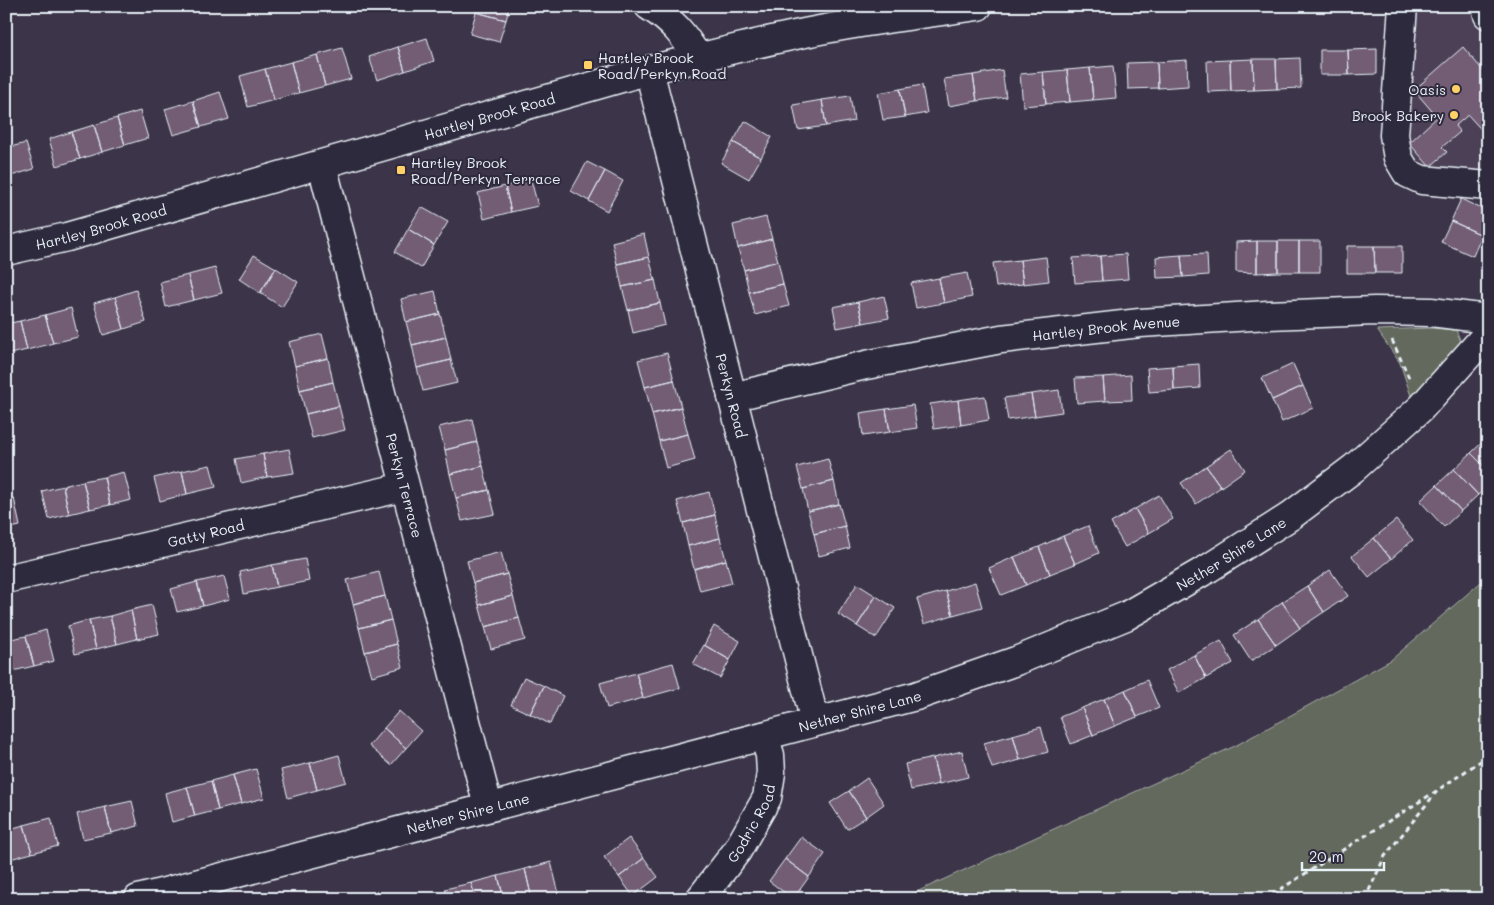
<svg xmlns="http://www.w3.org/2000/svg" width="1494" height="905" font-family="Mali,sans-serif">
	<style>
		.built { fill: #4c4056 }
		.green { fill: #63695c; stroke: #a6adaa }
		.building { fill: #725d75; stroke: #e8f1f8 }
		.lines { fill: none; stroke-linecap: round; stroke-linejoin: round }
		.minor-casing { stroke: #e8f1f8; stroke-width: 31 }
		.path { stroke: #e8f1f8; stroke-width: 3; stroke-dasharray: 5 4; stroke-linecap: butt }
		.minor { stroke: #2f2a3d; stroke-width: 28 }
		.poi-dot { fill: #ffd166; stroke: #2f2a3d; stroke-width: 2 }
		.labels { text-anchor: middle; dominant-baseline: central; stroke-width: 4; stroke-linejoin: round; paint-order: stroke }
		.poi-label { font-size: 14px; fill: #e8f1f8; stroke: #2f2a3d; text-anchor: start }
		.street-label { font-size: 14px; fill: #e8f1f8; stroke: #2f2a3d }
	</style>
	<rect width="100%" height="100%" fill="#3c3448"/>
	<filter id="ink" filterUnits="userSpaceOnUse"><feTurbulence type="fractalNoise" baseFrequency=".02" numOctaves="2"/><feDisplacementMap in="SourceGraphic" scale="10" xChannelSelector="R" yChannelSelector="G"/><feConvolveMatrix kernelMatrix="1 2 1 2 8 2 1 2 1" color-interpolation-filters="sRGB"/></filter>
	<g filter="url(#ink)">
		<path class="built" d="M 1403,6 L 1488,6 L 1488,186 L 1407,173 Z"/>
		<path class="green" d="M 1431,328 L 1456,330 L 1461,342 L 1412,399 L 1400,363 L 1377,330 Z
			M 1488,576 L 1488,899 L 901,899 L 1235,746 L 1391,660 Z"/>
		<path class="building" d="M 477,6 L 510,6 L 506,20 L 476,12 Z
			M 476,12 L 506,20 L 499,42 L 470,34 Z
			M 427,38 L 434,61 L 405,71 L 398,47 Z
			M 398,47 L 405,71 L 377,80 L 369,57 Z
			M 1463,47 L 1486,74 L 1483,77 L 1488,82 L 1488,137 L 1468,115 L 1455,126 L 1460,132 L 1442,147 L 1447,152 L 1430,167 L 1409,143 L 1437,117 L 1414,90 Z
			M 342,48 L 351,79 L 325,86 L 317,55 Z
			M 1377,49 L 1377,74 L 1349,75 L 1348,50 Z
			M 1320,50 L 1348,50 L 1349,75 L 1320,75 Z
			M 317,55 L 325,86 L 299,93 L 291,62 Z
			M 1300,58 L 1301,88 L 1277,89 L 1276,59 Z
			M 1253,59 L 1276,59 L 1277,89 L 1254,90 Z
			M 1253,59 L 1254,90 L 1231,91 L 1230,60 Z
			M 1187,60 L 1188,86 L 1158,88 L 1157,62 Z
			M 1230,60 L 1231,91 L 1208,92 L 1207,61 Z
			M 291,62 L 299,93 L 274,100 L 265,69 Z
			M 1157,62 L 1158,88 L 1128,89 L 1127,63 Z
			M 1113,66 L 1116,98 L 1093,100 L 1090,68 Z
			M 1090,68 L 1093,100 L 1070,102 L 1067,70 Z
			M 265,69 L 274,100 L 248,107 L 240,76 Z
			M 1002,70 L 1006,97 L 977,101 L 973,75 Z
			M 1067,70 L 1070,102 L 1046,104 L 1043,72 Z
			M 1043,72 L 1046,104 L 1023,106 L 1020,74 Z
			M 973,75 L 977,101 L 949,106 L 944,79 Z
			M 922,85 L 927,113 L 905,117 L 900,89 Z
			M 900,89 L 905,117 L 883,120 L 878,93 Z
			M 220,92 L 229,119 L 201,127 L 193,101 Z
			M 850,96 L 854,121 L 826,126 L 822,100 Z
			M 822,100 L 826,126 L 798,130 L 793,105 Z
			M 193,101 L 201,127 L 173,135 L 165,109 Z
			M 140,111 L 148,138 L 125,145 L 117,118 Z
			M 117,118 L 125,145 L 102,152 L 94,125 Z
			M 745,121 L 772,137 L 761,158 L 733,142 Z
			M 94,125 L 102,152 L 80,159 L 71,132 Z
			M 71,132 L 80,159 L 57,166 L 49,139 Z
			M 733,142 L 761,158 L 749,179 L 721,163 Z
			M 26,143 L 34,169 L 11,176 L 6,158 L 6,148 Z
			M 6,158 L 11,176 L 6,177 Z
			M 587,162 L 605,171 L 589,201 L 571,191 Z
			M 605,171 L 623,181 L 607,211 L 589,201 Z
			M 531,180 L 538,206 L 511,212 L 505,186 Z
			M 505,186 L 511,212 L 484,219 L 478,193 Z
			M 1461,199 L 1488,212 L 1488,223 L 1482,235 L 1451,221 Z
			M 421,207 L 448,222 L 434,245 L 408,229 Z
			M 766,217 L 772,239 L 738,248 L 733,225 Z
			M 1451,221 L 1482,235 L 1473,256 L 1441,242 Z
			M 408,229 L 434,245 L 421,268 L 395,252 Z
			M 644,234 L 649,257 L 617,264 L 612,242 Z
			M 772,239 L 778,261 L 744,270 L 738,248 Z
			M 1257,241 L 1257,273 L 1236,272 L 1236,242 Z
			M 1257,241 L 1278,241 L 1278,272 L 1257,273 Z
			M 1278,241 L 1299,241 L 1299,272 L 1278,272 Z
			M 1299,241 L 1320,241 L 1320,272 L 1299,272 Z
			M 1347,246 L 1374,246 L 1375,273 L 1347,273 Z
			M 1374,246 L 1402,246 L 1402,273 L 1375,273 Z
			M 1126,254 L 1128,279 L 1102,281 L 1100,256 Z
			M 1207,254 L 1208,275 L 1183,277 L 1181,255 Z
			M 254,255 L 276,268 L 260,293 L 239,279 Z
			M 1181,255 L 1183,277 L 1157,278 L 1156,257 Z
			M 1100,256 L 1102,281 L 1075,283 L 1073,258 Z
			M 649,257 L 655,280 L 622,287 L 617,264 Z
			M 1046,257 L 1049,281 L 1023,284 L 1020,260 Z
			M 1020,260 L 1023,284 L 996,287 L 993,263 Z
			M 778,261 L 783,284 L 749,292 L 744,270 Z
			M 215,268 L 222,293 L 194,300 L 188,275 Z
			M 276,268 L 298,282 L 282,307 L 260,293 Z
			M 967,273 L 972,297 L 944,303 L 939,278 Z
			M 188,275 L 194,300 L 166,307 L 160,282 Z
			M 939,278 L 944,303 L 916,308 L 911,283 Z
			M 655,280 L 660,303 L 628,310 L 622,287 Z
			M 783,284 L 789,306 L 755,315 L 749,292 Z
			M 136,290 L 146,322 L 124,329 L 115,297 Z
			M 435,291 L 440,314 L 406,322 L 401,299 Z
			M 884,296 L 889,318 L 863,323 L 858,302 Z
			M 115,297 L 124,329 L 103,335 L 94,303 Z
			M 858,302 L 863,323 L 837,328 L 833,307 Z
			M 660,303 L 665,325 L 633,333 L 628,310 Z
			M 71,308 L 78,337 L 53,343 L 45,315 Z
			M 440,314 L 446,337 L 412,345 L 406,322 Z
			M 45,315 L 53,343 L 27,350 L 20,321 Z
			M 20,321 L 27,350 L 6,355 L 6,324 Z
			M 322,334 L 328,358 L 295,366 L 289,342 Z
			M 446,337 L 451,360 L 417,368 L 412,345 Z
			M 667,353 L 674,380 L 645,387 L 638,360 Z
			M 328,358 L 333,382 L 300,390 L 295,366 Z
			M 451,360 L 457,383 L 423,391 L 417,368 Z
			M 1199,364 L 1200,388 L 1174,390 L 1173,366 Z
			M 1293,364 L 1303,386 L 1272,400 L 1262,378 Z
			M 1173,366 L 1174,390 L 1149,392 L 1147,368 Z
			M 1131,375 L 1132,400 L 1105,401 L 1103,377 Z
			M 1103,377 L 1105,401 L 1077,403 L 1075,378 Z
			M 674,380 L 681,407 L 652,414 L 645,387 Z
			M 333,382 L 339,406 L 306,414 L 300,390 Z
			M 1303,386 L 1313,408 L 1282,422 L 1272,400 Z
			M 1059,390 L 1062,412 L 1035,416 L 1031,394 Z
			M 1031,394 L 1035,416 L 1008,420 L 1004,398 Z
			M 985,396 L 989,420 L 961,425 L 958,400 Z
			M 958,400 L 961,425 L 934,429 L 930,404 Z
			M 913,405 L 917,428 L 890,432 L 886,409 Z
			M 339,406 L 345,430 L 312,438 L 306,414 Z
			M 681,407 L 688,434 L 659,441 L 652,414 Z
			M 886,409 L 890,432 L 863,436 L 860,413 Z
			M 472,419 L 477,442 L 445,450 L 439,427 Z
			M 688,434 L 695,460 L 666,468 L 659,441 Z
			M 1488,437 L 1488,470 L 1471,453 Z
			M 477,442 L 483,466 L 450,474 L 445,450 Z
			M 289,449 L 294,473 L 267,477 L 263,454 Z
			M 1231,449 L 1245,470 L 1221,487 L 1206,466 Z
			M 1471,453 L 1488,470 L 1488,486 L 1478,495 L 1454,469 Z
			M 263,454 L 267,477 L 241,483 L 236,459 Z
			M 828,459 L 834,481 L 803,489 L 797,467 Z
			M 210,465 L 216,487 L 187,494 L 182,471 Z
			M 483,466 L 489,490 L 456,498 L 450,474 Z
			M 1206,466 L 1221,487 L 1196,504 L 1181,483 Z
			M 1454,469 L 1478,495 L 1461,511 L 1437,485 Z
			M 182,471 L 187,494 L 160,501 L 154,478 Z
			M 124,472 L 131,500 L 110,505 L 104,477 Z
			M 104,477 L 110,505 L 90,509 L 83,481 Z
			M 83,481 L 90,509 L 69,514 L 63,486 Z
			M 834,481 L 839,504 L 808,511 L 803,489 Z
			M 1437,485 L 1461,511 L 1444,527 L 1420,501 Z
			M 63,486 L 69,514 L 49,519 L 42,491 Z
			M 489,490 L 495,514 L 462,521 L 456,498 Z
			M 709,492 L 715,515 L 683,523 L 677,501 Z
			M 1159,495 L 1173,519 L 1149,533 L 1135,509 Z
			M 14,498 L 20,526 L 6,529 L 6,500 Z
			M 839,504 L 845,526 L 814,534 L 808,511 Z
			M 1135,509 L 1149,533 L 1125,547 L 1111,523 Z
			M 715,515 L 720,538 L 688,546 L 683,523 Z
			M 1396,520 L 1413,540 L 1391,559 L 1374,538 Z
			M 845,526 L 850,548 L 819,556 L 814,534 Z
			M 1088,526 L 1099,553 L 1075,564 L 1063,536 Z
			M 1063,536 L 1075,564 L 1050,574 L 1039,547 Z
			M 720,538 L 726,560 L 694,569 L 688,546 Z
			M 1374,538 L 1391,559 L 1369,577 L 1352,556 Z
			M 1039,547 L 1050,574 L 1026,585 L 1014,557 Z
			M 501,552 L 507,574 L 473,583 L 467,561 Z
			M 1014,557 L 1026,585 L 1001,595 L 989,568 Z
			M 305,559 L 309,581 L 277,587 L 272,565 Z
			M 726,560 L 732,583 L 700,591 L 694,569 Z
			M 272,565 L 277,587 L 244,594 L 240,572 Z
			M 1330,570 L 1348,596 L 1324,612 L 1307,586 Z
			M 379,572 L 385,596 L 353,604 L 347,580 Z
			M 507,574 L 513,596 L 479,605 L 473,583 Z
			M 224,576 L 230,599 L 203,606 L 197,582 Z
			M 197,582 L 203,606 L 177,612 L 171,589 Z
			M 975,582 L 982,607 L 953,615 L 946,591 Z
			M 857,584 L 876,596 L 857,626 L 838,614 Z
			M 1307,586 L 1324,612 L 1300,628 L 1282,602 Z
			M 946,591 L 953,615 L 924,624 L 917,599 Z
			M 385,596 L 391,620 L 359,628 L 353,604 Z
			M 513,596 L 519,618 L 485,627 L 479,605 Z
			M 876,596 L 895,608 L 876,638 L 857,626 Z
			M 1282,602 L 1300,628 L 1276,645 L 1258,619 Z
			M 152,605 L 159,634 L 137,639 L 131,610 Z
			M 131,610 L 137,639 L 117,644 L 110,616 Z
			M 110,616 L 117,644 L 96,649 L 89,620 Z
			M 519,618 L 525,640 L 491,649 L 485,627 Z
			M 1258,619 L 1276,645 L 1251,661 L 1234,635 Z
			M 89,620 L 96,649 L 75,654 L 68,626 Z
			M 391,620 L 397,644 L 365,652 L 359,628 Z
			M 714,626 L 740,641 L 730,660 L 704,645 Z
			M 46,630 L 54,661 L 34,666 L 26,636 Z
			M 26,636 L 34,666 L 13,671 L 6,640 Z
			M 1221,641 L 1233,663 L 1206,678 L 1194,655 Z
			M 397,644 L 403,667 L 372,676 L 365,652 Z
			M 6,645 L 13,671 L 6,673 Z
			M 704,645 L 730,660 L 720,678 L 693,664 Z
			M 1194,655 L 1206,678 L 1179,693 L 1167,670 Z
			M 673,663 L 680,688 L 643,698 L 636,673 Z
			M 636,673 L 643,698 L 607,708 L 600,683 Z
			M 524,677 L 544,686 L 530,714 L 511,705 Z
			M 1147,680 L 1159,708 L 1137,717 L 1125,690 Z
			M 544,686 L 563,696 L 550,724 L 530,714 Z
			M 1125,690 L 1137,717 L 1115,726 L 1104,699 Z
			M 1104,699 L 1115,726 L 1093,735 L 1082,708 Z
			M 1082,708 L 1093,735 L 1071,744 L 1060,717 Z
			M 399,711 L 421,731 L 406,748 L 384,728 Z
			M 1041,727 L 1048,752 L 1020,760 L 1013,735 Z
			M 384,728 L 406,748 L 391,765 L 369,746 Z
			M 1013,735 L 1020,760 L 992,768 L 984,743 Z
			M 962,751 L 968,777 L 939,784 L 933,758 Z
			M 339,755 L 346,782 L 317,790 L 310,763 Z
			M 933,758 L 939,784 L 911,790 L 905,764 Z
			M 310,763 L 317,790 L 288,798 L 281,770 Z
			M 256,769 L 264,798 L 241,804 L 233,775 Z
			M 233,775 L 241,804 L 218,810 L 211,781 Z
			M 867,778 L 884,804 L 866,817 L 849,791 Z
			M 211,781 L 218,810 L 195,816 L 187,787 Z
			M 187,787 L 195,816 L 172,822 L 165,793 Z
			M 849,791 L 866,817 L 847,829 L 830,803 Z
			M 132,801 L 138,826 L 111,833 L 105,807 Z
			M 105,807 L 111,833 L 83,839 L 77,814 Z
			M 51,818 L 58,846 L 32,853 L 24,825 Z
			M 24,825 L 32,853 L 6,860 L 6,830 Z
			M 801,837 L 825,854 L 809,877 L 785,859 Z
			M 629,838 L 644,858 L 619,877 L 604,857 Z
			M 644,858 L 658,877 L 633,896 L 619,877 Z
			M 785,859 L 809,877 L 793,899 L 769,881 Z
			M 551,862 L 559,894 L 540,899 L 532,899 L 525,869 Z
			M 525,869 L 532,899 L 504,899 L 498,876 Z
			M 498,876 L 504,899 L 476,899 L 471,883 Z
			M 471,883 L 476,899 L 447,899 L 445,889 Z"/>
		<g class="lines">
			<defs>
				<g id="minor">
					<path d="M 649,6 C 673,21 684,35 698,58"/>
					<path d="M 1403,6 L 1394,135 L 1398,158 L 1407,173 L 1422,180 L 1488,186"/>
					<path d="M 1486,6 L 1488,15"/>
					<path id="s1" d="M 649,70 L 815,722"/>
					<path id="s2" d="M 322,165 L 488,806"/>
					<path id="s3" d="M 6,251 L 67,237 L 649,70 C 694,59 740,47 786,37 C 849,23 914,15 978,6"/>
					<path id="s4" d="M 732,397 L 866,365 L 1001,339 L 1140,323 L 1268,315 L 1375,311 L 1431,312 L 1488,319"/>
					<path id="s5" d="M 6,579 L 404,487"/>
					<path id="s6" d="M 138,899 L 916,696 L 1016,661 L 1126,616 L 1209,568 L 1289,517 L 1354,468 L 1421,408 L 1488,333"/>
					<path id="s7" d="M 700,899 L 737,851 L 767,798 L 771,773 L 770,755 L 764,736"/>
				</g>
			</defs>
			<use href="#minor" class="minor-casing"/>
			<path class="path" d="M 1392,340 L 1410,380
				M 1265,899 L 1438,790
				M 1365,899 L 1385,856 L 1438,790 L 1488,756"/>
			<use href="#minor" class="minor"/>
		</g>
	</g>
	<g class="poi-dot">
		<rect x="583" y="60" width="10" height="10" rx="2.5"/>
		<circle cx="1456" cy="89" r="5"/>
		<circle cx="1454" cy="115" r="5"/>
		<rect x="396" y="165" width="10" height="10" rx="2.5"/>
	</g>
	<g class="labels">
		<g class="poi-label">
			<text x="598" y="57">Hartley Brook<tspan x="598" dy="16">Road/Perkyn Road</tspan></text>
			<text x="1446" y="89" text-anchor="end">Oasis</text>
			<text x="1444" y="115" text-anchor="end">Brook Bakery</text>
			<text x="411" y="162">Hartley Brook<tspan x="411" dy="16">Road/Perkyn Terrace</tspan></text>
		</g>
		<g class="street-label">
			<text stroke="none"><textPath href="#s3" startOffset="502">Hartley Brook Road</textPath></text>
			<text stroke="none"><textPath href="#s3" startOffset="98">Hartley Brook Road</textPath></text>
			<text stroke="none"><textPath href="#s4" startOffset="381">Hartley Brook Avenue</textPath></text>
			<text stroke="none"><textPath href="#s1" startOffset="336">Perkyn Road</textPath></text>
			<text stroke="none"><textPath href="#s2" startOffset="331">Perkyn Terrace</textPath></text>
			<text stroke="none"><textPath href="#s5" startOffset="205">Gatty Road</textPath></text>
			<text stroke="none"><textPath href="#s6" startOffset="1151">Nether Shire Lane</textPath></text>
			<text stroke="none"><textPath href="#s6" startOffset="746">Nether Shire Lane</textPath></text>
			<text stroke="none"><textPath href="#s6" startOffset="341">Nether Shire Lane</textPath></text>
			<text stroke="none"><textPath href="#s7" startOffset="92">Godric Road</textPath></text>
		</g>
	</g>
	<rect width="1494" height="905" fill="none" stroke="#2f2a3d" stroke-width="25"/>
	<rect x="12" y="12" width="1469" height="880" fill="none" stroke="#e8f1f8" stroke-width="2" filter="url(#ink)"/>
	<path d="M1302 862v8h82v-8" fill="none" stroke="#e8f1f8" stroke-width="2.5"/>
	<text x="1309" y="862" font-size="15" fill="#e8f1f8" stroke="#2f2a3d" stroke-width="4" paint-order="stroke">20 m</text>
</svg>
